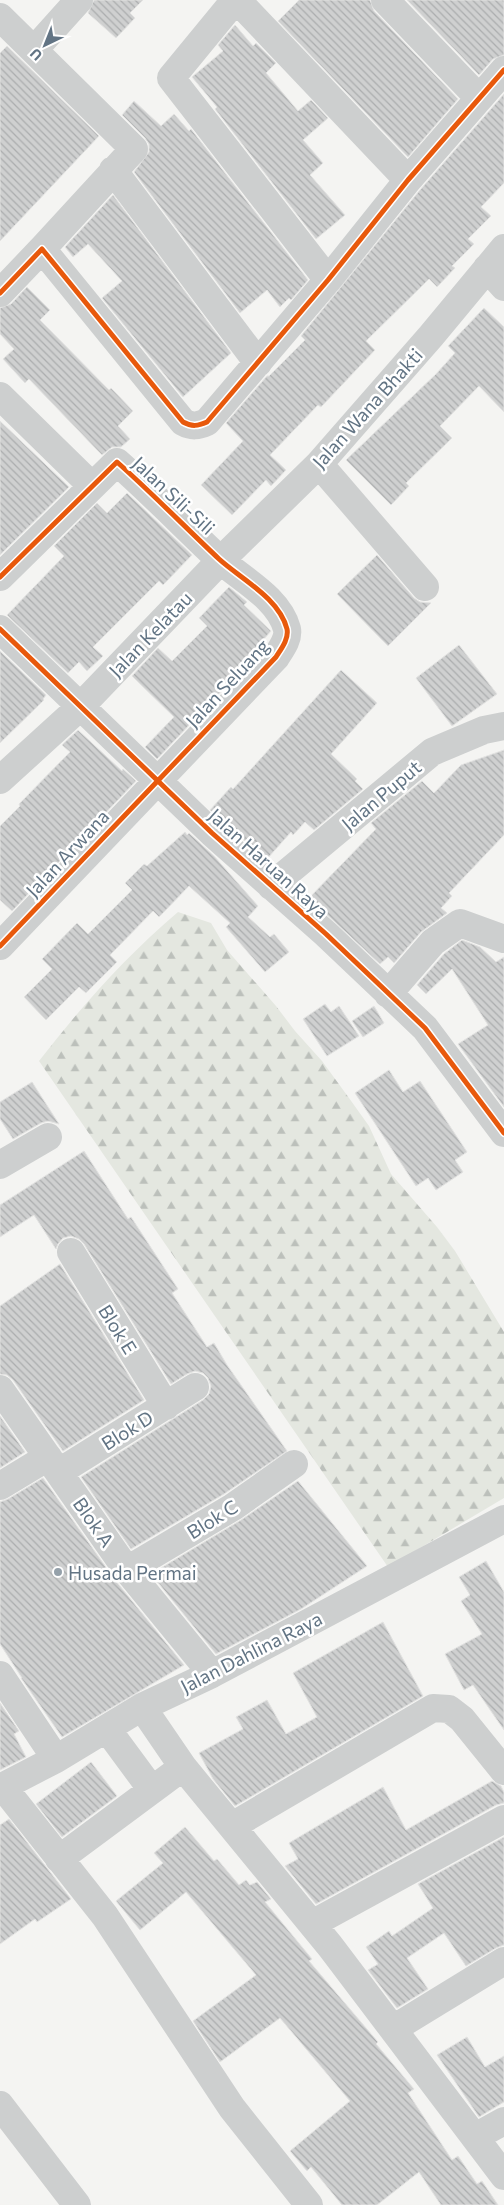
<svg xmlns="http://www.w3.org/2000/svg" width="504" height="2205" font-family="Commissioner,sans-serif">
	<style>
		.forest { fill: url(#forest-firs) }
		.building { fill: url(#building-back-hatch); stroke: #e3e3e2 }
		.lines { fill: none; stroke-linecap: round; stroke-linejoin: round }
		.minor { stroke: #cdcfcf; stroke-width: 28 }
		.cycleway-casing { stroke: #fff; stroke-width: 8 }
		.cycleway { stroke: #e8590c; stroke-width: 5 }
		.poi-dot { fill: #95a1aa; stroke: #fff; stroke-width: 2 }
		.labels { text-anchor: middle; dominant-baseline: central; stroke-width: 5; stroke-linejoin: round; paint-order: stroke }
		.street-label { font-size: 19px; fill: #627484; stroke: #fff }
		.poi-label { font-size: 19px; fill: #627484; stroke: #fff; text-anchor: start }
	</style>
	<defs>
		<pattern id="forest-firs" width="22" height="20" patternUnits="userSpaceOnUse" patternTransform="scale(1.25)"><rect width="22" height="20" fill="#e4e7e0"/><path d="M5 1l3.5 6h-7zM16 11l3.5 6h-7z" fill="#bcc0bb"/></pattern>
		<pattern id="building-back-hatch" width="6" height="6" patternUnits="userSpaceOnUse" patternTransform="scale(1.25)"><rect width="6" height="6" fill="#cfd0d0"/><path d="M-1 5l2 2M0 0l6 6M5-1l2 2" fill="none" stroke="#abadae"/></pattern>
	</defs>
	<rect width="100%" height="100%" fill="#f4f4f2"/>
	<path class="forest" d="M 178,912 L 211,923 L 227,950 L 276,1006 L 295,1031 L 322,1061 L 349,1098 L 369,1126 L 391,1174 L 437,1227 L 455,1251 L 504,1332 L 504,1498 L 388,1567 L 39,1061 C 80,1008 126,956 178,912 Z"/>
	<path class="building" d="M 94,0 L 143,0 L 130,13 L 135,18 L 116,38 L 88,13 Z
		M 299,0 L 370,0 L 374,11 L 458,99 L 408,157 L 278,21 Z
		M 407,0 L 504,0 L 504,55 L 493,59 L 479,75 Z
		M 235,25 L 253,46 L 256,43 L 276,63 L 266,73 L 298,111 L 311,100 L 328,118 L 303,140 L 323,163 L 310,175 L 345,215 L 316,239 L 215,109 L 217,107 L 192,77 L 223,51 L 218,45 Z
		M 7,46 L 99,136 L 0,241 L 0,53 Z
		M 504,94 L 504,183 L 481,207 L 491,216 L 468,239 L 474,244 L 452,266 L 455,268 L 437,287 L 429,279 L 366,341 L 375,350 L 321,407 L 318,405 L 270,455 L 286,470 L 271,486 L 266,480 L 232,515 L 201,485 L 243,441 L 226,423 L 267,376 L 269,376 L 305,340 L 301,336 L 420,190 Z
		M 134,101 L 161,126 L 174,114 L 189,131 L 191,129 L 308,280 L 291,300 L 289,298 L 280,307 L 267,290 L 240,313 L 134,172 L 149,152 L 149,144 L 145,138 L 122,115 Z
		M 113,195 L 231,353 L 183,397 L 102,298 L 122,281 L 88,244 L 73,257 L 65,247 Z
		M 27,287 L 50,310 L 40,320 L 109,390 L 111,388 L 133,411 L 118,426 L 130,439 L 121,447 L 112,447 L 102,455 L 29,379 L 25,383 L 3,359 L 14,349 L 0,334 L 0,308 L 11,304 Z
		M 484,308 L 504,327 L 504,412 L 479,386 L 440,426 L 452,438 L 406,483 L 409,486 L 391,505 L 346,460 L 436,374 L 455,353 L 448,346 Z
		M 0,421 L 69,487 L 0,555 Z
		M 127,493 L 192,555 L 163,585 L 159,581 L 93,647 L 103,656 L 87,671 L 79,662 L 68,673 L 7,615 L 64,556 L 54,546 L 97,503 L 107,513 Z
		M 377,555 L 414,598 L 420,602 L 431,603 L 388,646 L 337,594 Z
		M 229,587 L 247,602 L 244,605 L 271,631 L 263,640 L 267,643 L 157,759 L 145,747 L 174,717 L 132,676 L 158,648 L 172,661 L 207,626 L 199,618 Z
		M 459,645 L 497,694 L 452,726 L 416,678 Z
		M 0,651 L 46,695 L 43,699 L 44,700 L 0,743 Z
		M 341,670 L 377,703 L 331,754 L 357,779 L 355,781 L 363,789 L 314,830 L 305,822 L 293,835 L 291,832 L 266,860 L 210,810 L 231,787 L 233,789 Z
		M 78,730 L 122,771 L 123,769 L 136,781 L 12,911 L 0,900 L 0,826 L 20,806 L 19,804 L 70,752 L 62,745 Z
		M 504,750 L 504,835 L 449,893 L 452,896 L 441,908 L 447,913 L 421,932 L 394,963 L 388,957 L 380,964 L 309,898 L 376,829 L 371,823 L 422,781 L 434,793 L 461,765 Z
		M 185,832 L 187,835 L 189,833 L 214,856 L 258,906 L 248,917 L 270,937 L 274,934 L 289,952 L 265,972 L 226,927 L 230,923 L 189,886 L 159,917 L 153,911 L 110,955 L 117,962 L 86,993 L 79,987 L 46,1020 L 24,997 L 52,969 L 42,959 L 77,923 L 88,934 L 132,890 L 125,883 L 144,864 L 147,866 Z
		M 462,940 L 480,947 L 496,962 L 504,957 L 504,1107 L 458,1044 L 488,1025 L 452,969 L 426,994 L 417,985 L 444,954 Z
		M 325,1004 L 331,1012 L 339,1006 L 359,1036 L 327,1056 L 303,1019 Z
		M 374,1006 L 384,1023 L 363,1037 L 352,1021 Z
		M 389,1070 L 403,1092 L 420,1081 L 467,1152 L 455,1160 L 463,1172 L 436,1190 L 428,1178 L 416,1186 L 355,1093 Z
		M 32,1082 L 59,1124 L 48,1121 L 41,1123 L 13,1139 L 0,1119 L 0,1102 Z
		M 84,1151 L 128,1219 L 131,1217 L 178,1289 L 172,1293 L 207,1347 L 214,1343 L 227,1365 L 287,1451 L 224,1494 L 131,1549 L 81,1477 L 203,1400 L 209,1394 L 211,1386 L 208,1378 L 203,1373 L 195,1371 L 187,1374 L 171,1384 L 84,1244 L 79,1239 L 71,1236 L 63,1238 L 58,1244 L 56,1249 L 34,1215 L 0,1237 L 0,1205 Z
		M 60,1264 L 144,1400 L 63,1451 L 13,1380 L 7,1375 L 0,1374 L 0,1306 Z
		M 0,1416 L 25,1452 L 0,1468 Z
		M 43,1478 L 115,1580 L 184,1665 L 62,1737 L 21,1678 L 22,1678 L 0,1644 L 0,1502 L 8,1499 Z
		M 298,1481 L 367,1566 L 301,1609 L 216,1654 L 151,1574 L 241,1520 Z
		M 486,1561 L 504,1592 L 504,1730 L 473,1685 L 464,1690 L 445,1654 L 482,1634 L 461,1601 L 470,1595 L 459,1577 Z
		M 383,1622 L 423,1696 L 235,1806 L 213,1779 L 199,1753 L 243,1729 L 236,1717 L 267,1700 L 286,1734 L 317,1717 L 293,1673 Z
		M 0,1703 L 19,1731 L 14,1734 L 26,1757 L 0,1770 Z
		M 91,1762 L 117,1796 L 62,1837 L 36,1804 Z
		M 492,1781 L 501,1786 L 504,1792 L 504,1803 L 496,1805 L 316,1904 L 285,1866 L 298,1859 L 289,1843 L 383,1787 L 406,1830 Z
		M 9,1819 L 71,1899 L 37,1922 L 35,1919 L 0,1944 L 0,1825 Z
		M 185,1827 L 214,1861 L 217,1859 L 239,1885 L 246,1880 L 250,1885 L 257,1882 L 271,1899 L 265,1902 L 312,1959 L 309,1961 L 378,2042 L 376,2044 L 414,2089 L 408,2093 L 452,2160 L 458,2156 L 477,2184 L 482,2181 L 498,2205 L 441,2205 L 419,2172 L 377,2205 L 342,2205 L 311,2167 L 307,2171 L 290,2151 L 350,2101 L 280,2018 L 220,2062 L 193,2021 L 256,1975 L 186,1892 L 140,1930 L 116,1901 L 163,1863 L 154,1853 Z
		M 504,1837 L 504,1945 L 496,1948 L 466,1966 L 444,1933 L 407,1958 L 428,1989 L 397,2008 L 368,1970 L 378,1964 L 366,1947 L 389,1931 L 392,1936 L 433,1908 L 418,1884 Z
		M 467,2037 L 485,2067 L 504,2056 L 504,2102 L 479,2117 L 437,2055 Z"/>
	<g class="lines">
		<path class="minor" d="M 235,0 L 171,78 L 328,280
			M 237,0 L 408,180
			M 385,0 L 479,98
			M 0,17 L 134,149 L 42,249
			M 34,50 L 79,0
			M 113,170 L 258,363
			M 487,268 L 504,287
			M 0,293 L 42,249 L 183,422 C 192,427 198,426 207,422 L 328,280 L 408,180 L 504,70
			M 0,396 L 92,486
			M 319,464 L 425,587
			M 0,577 L 117,462 C 152,493 185,527 219,559 C 241,579 279,598 287,629 C 289,639 281,649 276,657 L 0,946
			M 0,629 L 212,833 L 326,934 L 425,1028 L 504,1133
			M 0,780 L 80,707 L 221,560 L 319,464 L 431,336 L 504,248
			M 271,886 L 432,752 L 484,730 L 504,726
			M 388,994 L 433,942 L 460,923 L 504,939
			M 0,1165 L 48,1137
			M 71,1252 L 166,1406
			M 0,1389 L 127,1570 L 212,1674
			M 59,1472 L 195,1387
			M 0,1486 L 48,1457
			M 127,1570 L 233,1507 L 294,1464
			M 0,1675 L 56,1759
			M 142,1707 L 183,1767 L 330,1946 L 504,2176
			M 107,1729 L 152,1790
			M 3,1787 L 105,1916 L 232,2108 L 309,2205
			M 0,1788 L 56,1759 L 142,1707 L 212,1674 L 504,1519
			M 232,1826 L 433,1708 L 449,1709 L 462,1719 L 504,1771
			M 59,1859 L 183,1767
			M 312,1924 L 504,1819
			M 393,2029 L 504,1961
			M 0,2105 L 77,2205
			M 475,2137 L 504,2121"/>
		<defs>
			<path id="cycleway" d="M 0,293 L 42,249 L 183,422 C 192,427 198,426 207,422 L 328,280 L 408,180 L 504,70
				M 0,577 L 117,462 C 152,493 185,527 219,559 C 241,579 279,598 287,629 C 289,639 281,649 276,657 L 0,946
				M 0,629 L 212,833 L 326,934 L 425,1028 L 504,1133"/>
		</defs>
		<use href="#cycleway" class="cycleway-casing"/>
		<use href="#cycleway" class="cycleway"/>
	</g>
	<circle class="poi-dot" cx="58" cy="1572" r="5"/>
	<g class="labels">
		<g class="street-label">
			<text transform="translate(367 408) rotate(-48)">Jalan Wana Bhakti</text>
			<text transform="translate(174 495) rotate(43)">Jalan Sili-Sili</text>
			<text transform="translate(150 634) rotate(-46)">Jalan Kelatau</text>
			<text transform="translate(227 683) rotate(-47)">Jalan Seluang</text>
			<text transform="translate(381 795) rotate(-40)">Jalan Puput</text>
			<text transform="translate(67 853) rotate(-47)">Jalan Arwana</text>
			<text transform="translate(269 863) rotate(42)">Jalan Haruan Raya</text>
			<text transform="translate(118 1329) rotate(58)">Blok E</text>
			<text transform="translate(127 1430) rotate(-32)">Blok D</text>
			<text transform="translate(212 1519) rotate(-32)">Blok C</text>
			<text transform="translate(94 1522) rotate(55)">Blok A</text>
			<text transform="translate(251 1652) rotate(-27)">Jalan Dahlina Raya</text>
		</g>
		<g class="poi-label">
			<text x="68" y="1572">Husada Permai</text>
		</g>
	</g>
	<g transform="translate(45 45) rotate(223)" stroke="#ffffff" stroke-width="4" paint-order="stroke">
	<path d="M0-4L9 19L0 12L-9 19Z" fill="#627484"/>
	<text y="-8" font-size="14" font-weight="bold" text-anchor="middle" fill="#627484">U</text>
	</g>
</svg>
